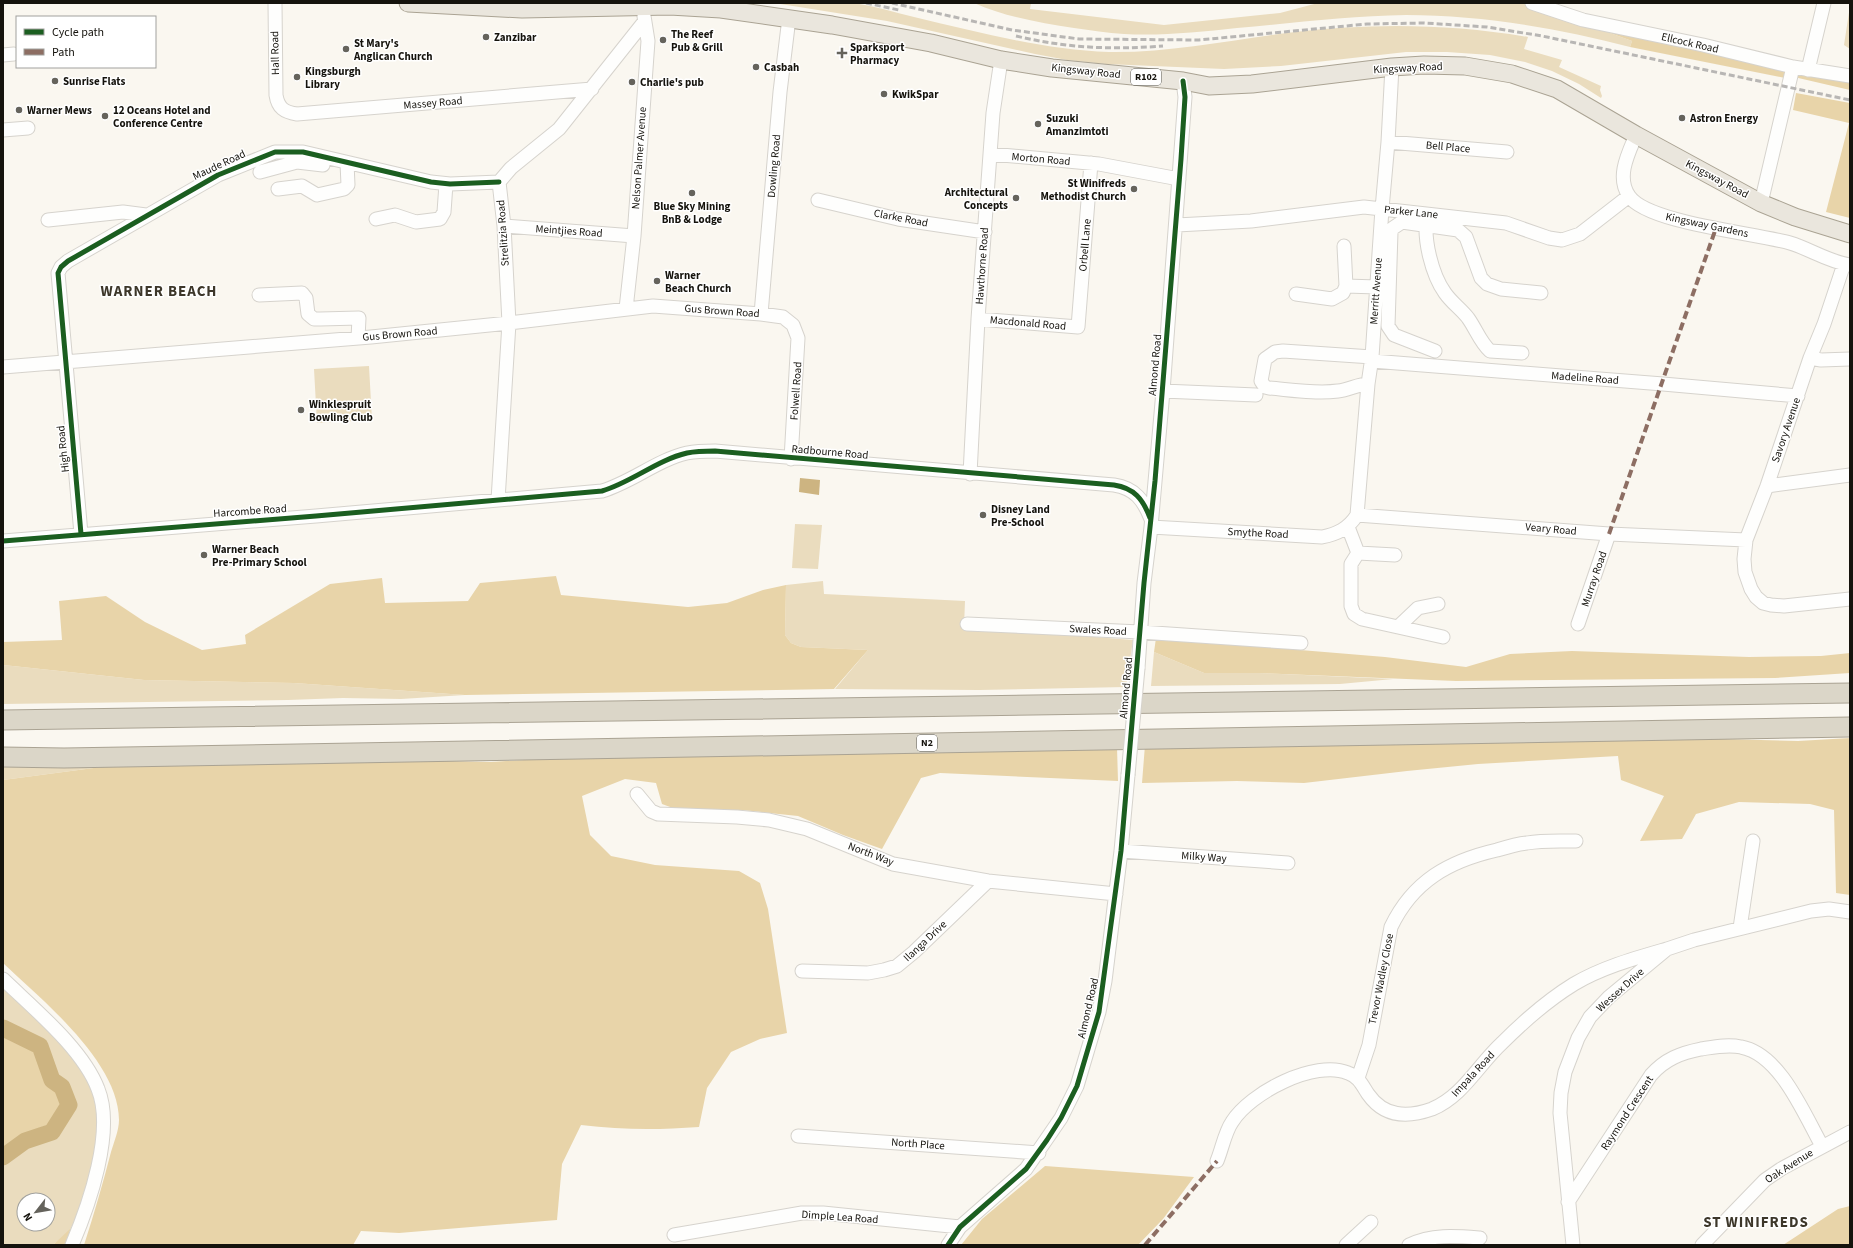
<svg xmlns="http://www.w3.org/2000/svg" width="1853" height="1248" font-family="'Source Sans 3',sans-serif">
	<style>
		.green { fill: #eadcbe; fill-rule: evenodd }
		.forest { fill: #e8d4a9 }
		.water { fill: #cdb481 }
		.lines { fill: none; stroke-linecap: round; stroke-linejoin: round }
		.river { stroke: #cdb481; stroke-width: 17 }
		.minor-casing { stroke: #d6d3cd; stroke-width: 15 }
		.major-casing { stroke: #aaa393; stroke-width: 19 }
		.highway-casing { stroke: #aaa393; stroke-width: 21 }
		.minor { stroke: #fefefd; stroke-width: 13 }
		.major { stroke: #eae6dd; stroke-width: 17 }
		.highway { stroke: #dbd6c8; stroke-width: 19 }
		.rail { stroke: #b8b6b4; stroke-width: 3; stroke-dasharray: 6 3; stroke-linecap: butt }
		.minor-bridge-casing { stroke: #d6d3cd; stroke-width: 15; stroke-linecap: butt }
		.minor-bridge { stroke: #fefefd; stroke-width: 13 }
		.quiet { stroke: #8d6e63; stroke-width: 4; stroke-dasharray: 8 4; stroke-linecap: butt }
		.cycleway-casing { stroke: #fff; stroke-width: 8 }
		.cycleway { stroke: #1b5e20; stroke-width: 5 }
		.poi-dot { fill: #65635c; stroke: #fff; stroke-width: 1.5 }
		.labels { text-anchor: middle; dominant-baseline: central; stroke-width: 3; stroke-linejoin: round; paint-order: stroke }
		.shield { fill: #fff; stroke: #5b5a56; stroke-width: 1 }
		.shield-label { font-size: 10px; font-weight: bold; fill: #15130d }
		.poi-label { font-size: 11px; font-weight: bold; fill: #15130d; stroke: #fff; text-anchor: start }
		.street-label { font-size: 11px; fill: #15130d; stroke: #fff }
		.district-label { font-size: 15px; font-weight: bold; letter-spacing: 1px; fill: #3d372a; stroke: #fff }
	</style>
	<rect width="100%" height="100%" fill="#faf7f0"/>
	<path class="green" d="M 774,3 C 799,3 831,0 854,3 C 874,6 894,12 914,17 C 978,32 1044,50 1109,52 C 1170,53 1235,39 1295,32 C 1374,23 1450,24 1528,37 L 1524,49 L 1562,60 L 1559,67 L 1601,86 L 1600,90 L 1602,96 L 1601,98 L 1579,84 L 1552,71 L 1525,62 L 1490,55 L 1447,52 L 1406,52 L 1281,66 L 1224,69 L 1106,64 L 1067,60 L 1035,54 L 887,21 Z
		M 974,3 L 1031,3 L 1030,9 L 1164,25 L 1280,13 L 1318,3 L 1525,3 L 1594,25 L 1610,33 L 1632,41 L 1630,47 C 1557,28 1481,15 1406,15 C 1350,16 1293,23 1237,28 C 1200,32 1161,36 1124,34 C 1107,33 1091,30 1074,28 C 1040,23 1006,17 974,3 Z
		M 1850,6 L 1850,49 L 1844,45 Z
		M 369,366 L 372,420 L 317,423 L 314,369 Z
		M 795,524 L 822,525 L 818,569 L 792,568 Z
		M 823,581 L 824,594 L 965,601 L 964,627 L 1133,640 L 1126,687 L 979,690 L 835,689 L 868,650 L 801,647 L 791,643 L 785,635 L 786,585 Z
		M 1154,652 L 1204,673 L 1259,673 L 1393,679 L 1340,684 L 1151,686 Z
		M 3,665 L 144,680 L 294,683 L 465,695 L 401,699 L 343,698 L 288,700 L 3,704 Z
		M 3,763 L 116,765 L 3,780 Z
		M 3,987 C 38,1020 91,1060 99,1110 C 102,1131 94,1162 87,1182 C 83,1194 77,1218 71,1228 C 67,1234 59,1240 53,1245 L 3,1245 L 3,1151 L 22,1135 L 47,1125 L 58,1092 L 45,1083 L 35,1049 L 3,1034 ZM 24,1200 L 48,1200 L 48,1224 L 24,1224 Z"/>
	<path class="forest" d="M 1594,25 L 1788,69 L 1785,78 L 1630,47 L 1632,41 L 1610,33 Z
		M 1796,71 L 1850,79 L 1850,90 L 1794,77 Z
		M 1796,93 L 1850,103 L 1850,218 L 1826,212 L 1849,123 L 1793,110 Z
		M 556,576 L 561,595 L 688,607 L 727,603 L 763,590 L 786,585 L 785,635 L 791,643 L 801,647 L 868,650 L 834,689 L 465,695 L 294,683 L 144,680 L 3,665 L 3,642 L 62,640 L 59,601 L 106,596 L 145,622 L 202,650 L 246,644 L 245,635 L 330,584 L 382,578 L 385,603 L 468,601 L 480,583 Z
		M 1156,638 L 1385,657 L 1466,667 L 1510,654 L 1572,651 L 1749,657 L 1821,656 L 1850,653 L 1850,673 L 1775,678 L 1456,681 L 1259,673 L 1204,673 L 1154,652 Z
		M 1642,737 L 1798,741 L 1850,738 L 1850,895 L 1836,893 L 1834,810 L 1810,804 L 1739,802 L 1696,814 L 1682,839 L 1640,841 L 1664,796 L 1621,780 L 1618,756 L 1478,764 L 1407,771 L 1304,783 L 1237,781 L 1142,783 L 1145,745 Z
		M 1117,747 L 1118,781 L 940,773 L 921,778 L 882,849 L 843,835 L 798,816 L 742,810 L 681,811 L 662,804 L 656,783 L 625,779 L 582,796 L 590,835 L 611,856 L 655,865 L 739,871 L 760,883 L 768,909 L 787,1033 L 760,1039 L 731,1052 L 707,1088 L 699,1127 C 658,1130 622,1130 581,1125 L 562,1164 L 557,1220 L 399,1233 L 361,1231 L 353,1245 L 84,1245 C 94,1214 103,1183 111,1152 C 114,1142 119,1130 119,1120 C 119,1062 42,1000 3,963 L 3,780 L 116,765 L 401,760 L 491,762 L 591,756 Z
		M 3,1034 L 35,1049 L 45,1083 L 58,1092 L 63,1106 L 47,1125 L 22,1135 L 3,1151 Z
		M 1045,1166 L 1194,1177 L 1163,1219 L 1138,1245 L 961,1245 L 982,1219 Z
		M 1850,1206 L 1850,1245 L 1783,1245 L 1838,1209 Z
		M 71,1228 L 65,1245 L 53,1245 Z"/>
	<path class="water" d="M 800,478 L 820,480 L 819,495 L 799,492 Z"/>
	<g class="lines">
		<path class="river" d="M 3,1028 L 40,1046 L 52,1080 L 62,1087 L 69,1105 L 52,1132 L 25,1141 L 3,1157"/>
		<defs>
			<path id="minor" d="M 275,3 L 276,95 C 278,108 284,112 297,114 L 592,89
				M 1532,3 L 1583,20 L 1703,45 L 1793,67 L 1850,76
				M 3,55 L 14,54
				M 1808,70 L 1824,3
				M 3,130 L 28,128
				M 1636,135 C 1628,154 1616,177 1629,196 C 1647,223 1755,233 1790,243 C 1810,249 1829,262 1850,265
				M 1388,142 L 1507,152
				M 991,154 L 1099,164 L 1179,179
				M 260,172 L 297,162 L 323,165
				M 278,189 L 302,186 L 317,195 L 344,189 L 348,185 L 347,163
				M 818,200 L 898,219 L 985,232
				M 1761,203 L 1793,67
				M 1427,217 C 1423,239 1432,275 1445,293 C 1452,303 1461,309 1468,318 C 1476,329 1480,342 1490,351 L 1522,353
				M 376,219 L 395,215 L 416,222 L 440,219 L 444,212 L 446,184
				M 48,220 L 123,212 L 146,215
				M 1177,225 L 1251,221 L 1364,207 L 1506,223 L 1549,238 L 1562,240 L 1580,234 L 1629,196
				M 504,226 L 634,236
				M 1844,264 L 1824,324 L 1810,358 L 1767,486 L 1746,540 L 1744,559 L 1745,572 L 1751,589 L 1756,597 L 1763,603 L 1771,605 L 1784,606 L 1850,599
				M 1346,286 L 1377,287
				M 1296,294 L 1332,299 L 1343,293 L 1346,286 L 1344,246
				M 259,295 L 302,293 L 306,298 L 308,314 L 314,319 L 320,319 L 359,318 L 358,338
				M 626,309 L 634,236 L 648,41 L 644,16
				M 761,314 L 780,92 L 789,18
				M 978,319 L 1078,327 L 1091,163
				M 1435,351 L 1394,335 L 1388,326 L 1391,232 L 1393,228 L 1402,222 L 1458,230 L 1466,237 L 1481,278 L 1487,284 L 1501,289 L 1541,293
				M 1810,358 L 1821,360 L 1850,359
				M 1372,361 L 1663,384 L 1798,396
				M 3,367 L 371,337 L 509,323 L 653,306 L 761,314 L 783,317 L 793,325 L 798,338 L 791,459
				M 1368,384 C 1358,384 1349,390 1338,391 C 1316,394 1292,390 1269,388 L 1265,387 L 1261,381 L 1265,359 L 1275,352 L 1283,351 L 1372,357
				M 1163,391 L 1256,395
				M 970,474 L 978,319 L 993,113 L 1001,60
				M 1767,486 L 1850,475
				M 498,500 L 509,323 L 504,226 L 499,182 L 511,168 L 559,129 L 644,22
				M 1357,515 L 1609,534 L 1746,540
				M 1151,527 L 1322,537 C 1337,534 1348,529 1357,515 L 1368,384 L 1372,357 L 1382,209 L 1388,142 L 1392,67
				M 1348,527 L 1358,553
				M 81,534 L 58,273 L 61,267 L 68,261 L 218,175 L 275,152 L 303,152 L 431,182 L 450,184 L 499,182
				M 3,541 L 316,516 L 602,491 C 632,482 657,460 687,453 C 697,451 706,451 715,451 L 1114,485 C 1135,488 1144,501 1151,519
				M 1358,553 L 1351,564 L 1351,606 L 1354,614 L 1362,619 L 1443,637
				M 1358,553 L 1395,555
				M 967,624 L 1140,632 L 1301,643
				M 1578,624 L 1609,534
				M 1398,627 L 1418,608 L 1438,604
				M 1138,668 L 1144,583 L 1151,527 L 1163,391 L 1185,97 L 1183,81
				M 637,794 L 651,811 L 658,814 L 737,817 L 769,820 L 807,829 L 893,864 L 988,881 L 1116,894
				M 1121,851 L 1288,863
				M 1740,928 L 1753,841
				M 802,971 L 868,973 L 884,970 L 897,966 L 914,952 L 988,881
				M 3,979 C 34,1009 83,1049 98,1089 C 115,1131 89,1205 72,1245
				M 1358,1078 L 1369,1045 L 1391,927 C 1413,881 1449,861 1497,850 C 1507,847 1517,844 1527,843 C 1543,840 1560,841 1576,841
				M 798,1136 L 1039,1153
				M 1217,1161 C 1222,1149 1225,1132 1232,1122 C 1250,1093 1315,1059 1348,1073 C 1359,1077 1362,1085 1368,1094 C 1384,1117 1407,1118 1432,1109 C 1463,1096 1478,1065 1502,1043 C 1523,1022 1548,1000 1574,984 C 1603,967 1636,958 1667,949
				M 1568,1202 L 1651,1075 C 1665,1059 1681,1053 1701,1049 C 1714,1047 1728,1044 1741,1047 C 1780,1054 1804,1114 1822,1146
				M 674,1235 L 802,1213 L 823,1213 L 960,1227
				M 948,1245 L 960,1227 L 1026,1169 L 1061,1118 L 1077,1086 L 1099,1012 L 1105,981 L 1121,851 L 1128,775
				M 1346,1245 L 1371,1222
				M 1409,1245 C 1432,1234 1455,1236 1480,1238
				M 1573,1245 L 1560,1113 L 1561,1093 L 1565,1072 L 1578,1038 L 1590,1017 L 1609,997 L 1667,949 L 1694,940 L 1811,911 L 1829,909 L 1850,912
				M 1702,1245 L 1765,1180 L 1781,1169 L 1850,1132"/>
			<path id="major" d="M 408,3 L 522,9 L 670,6 L 721,9 L 832,25 L 931,43 L 1001,60 L 1052,68 L 1183,81 L 1209,86 L 1252,84 L 1392,67 L 1424,65 L 1465,66 L 1512,74 L 1557,89 L 1636,135 L 1761,203 L 1795,217 L 1850,234"/>
			<path id="highway" d="M 3,720 L 1850,693
				M 3,757 L 64,758 L 1850,727"/>
		</defs>
		<use href="#minor" class="minor-casing"/>
		<use href="#major" class="major-casing"/>
		<use href="#highway" class="highway-casing"/>
		<use href="#minor" class="minor"/>
		<use href="#major" class="major"/>
		<use href="#highway" class="highway"/>
		<path class="rail" d="M 866,3 L 899,10
			M 892,3 L 1012,30 L 1079,39 L 1199,40 L 1367,24 L 1424,23 L 1487,27 L 1542,36 L 1850,100
			M 1016,36 C 1067,48 1111,50 1163,46"/>
		<defs>
			<path id="minor-bridge" d="M 1128,775 L 1138,668"/>
		</defs>
		<use href="#minor-bridge" class="minor-bridge-casing"/>
		<use href="#minor-bridge" class="minor-bridge"/>
		<path class="quiet" d="M 1609,534 L 1716,228
			M 1145,1245 L 1217,1161"/>
		<defs>
			<path id="cycleway" d="M 81,534 L 58,273 L 61,267 L 68,261 L 218,175 L 275,152 L 303,152 L 431,182 L 450,184 L 499,182
				M 3,541 L 316,516 L 602,491 C 632,482 657,460 687,453 C 697,451 706,451 715,451 L 1114,485 C 1134,488 1143,499 1150,518
				M 948,1245 L 960,1227 L 1026,1169 L 1047,1140 L 1061,1118 L 1077,1086 L 1099,1012 L 1121,851 L 1144,583 L 1155,481 L 1181,159 L 1185,97 L 1183,81"/>
		</defs>
		<use href="#cycleway" class="cycleway-casing"/>
		<use href="#cycleway" class="cycleway"/>
	</g>
	<g class="poi-dot">
		<circle cx="486" cy="37" r="4"/>
		<circle cx="663" cy="40" r="4"/>
		<circle cx="346" cy="49" r="4"/>
		<path d="M840 47h4v4h4v4h-4v4h-4v-4h-4v-4h4z"/>
		<circle cx="756" cy="67" r="4"/>
		<circle cx="297" cy="77" r="4"/>
		<circle cx="55" cy="81" r="4"/>
		<circle cx="632" cy="82" r="4"/>
		<circle cx="884" cy="94" r="4"/>
		<circle cx="19" cy="110" r="4"/>
		<circle cx="105" cy="116" r="4"/>
		<circle cx="1682" cy="118" r="4"/>
		<circle cx="1038" cy="124" r="4"/>
		<circle cx="1134" cy="189" r="4"/>
		<circle cx="692" cy="193" r="4"/>
		<circle cx="1016" cy="198" r="4"/>
		<circle cx="657" cy="281" r="4"/>
		<circle cx="301" cy="410" r="4"/>
		<circle cx="983" cy="515" r="4"/>
		<circle cx="204" cy="555" r="4"/>
	</g>
	<g class="labels">
		<g class="shield">
			<rect x="1131" y="69" width="30" height="16" rx="3"/>
			<rect x="917" y="735" width="20" height="16" rx="3"/>
		</g>
		<g class="shield-label">
			<text x="1146" y="77">R102</text>
			<text x="927" y="743">N2</text>
		</g>
		<g class="poi-label">
			<text x="671" y="34">The Reef<tspan x="671" dy="13">Pub &amp; Grill</tspan></text>
			<text x="494" y="37">Zanzibar</text>
			<text x="354" y="43">St Mary's<tspan x="354" dy="13">Anglican Church</tspan></text>
			<text x="850" y="47">Sparksport<tspan x="850" dy="13">Pharmacy</tspan></text>
			<text x="764" y="67">Casbah</text>
			<text x="305" y="71">Kingsburgh<tspan x="305" dy="13">Library</tspan></text>
			<text x="63" y="81">Sunrise Flats</text>
			<text x="640" y="82">Charlie's pub</text>
			<text x="892" y="94">KwikSpar</text>
			<text x="27" y="110">Warner Mews</text>
			<text x="113" y="110">12 Oceans Hotel and<tspan x="113" dy="13">Conference Centre</tspan></text>
			<text x="1046" y="118">Suzuki<tspan x="1046" dy="13">Amanzimtoti</tspan></text>
			<text x="1690" y="118">Astron Energy</text>
			<text x="1126" y="183" text-anchor="end">St Winifreds<tspan x="1126" dy="13">Methodist Church</tspan></text>
			<text x="1008" y="192" text-anchor="end">Architectural<tspan x="1008" dy="13">Concepts</tspan></text>
			<text x="692" y="206" text-anchor="middle">Blue Sky Mining<tspan x="692" dy="13">BnB &amp; Lodge</tspan></text>
			<text x="665" y="275">Warner<tspan x="665" dy="13">Beach Church</tspan></text>
			<text x="309" y="404">Winklespruit<tspan x="309" dy="13">Bowling Club</tspan></text>
			<text x="991" y="509">Disney Land<tspan x="991" dy="13">Pre-School</tspan></text>
			<text x="212" y="549">Warner Beach<tspan x="212" dy="13">Pre-Primary School</tspan></text>
		</g>
		<g class="street-label">
			<text transform="translate(1690 43) rotate(13)">Ellcock Road</text>
			<text transform="translate(275 53) rotate(-91)">Hall Road</text>
			<text transform="translate(1408 68) rotate(-3)">Kingsway Road</text>
			<text transform="translate(1086 71) rotate(6)">Kingsway Road</text>
			<text transform="translate(433 103) rotate(-5)">Massey Road</text>
			<text transform="translate(1448 147) rotate(5)">Bell Place</text>
			<text transform="translate(639 158) rotate(-86)">Nelson Palmer Avenue</text>
			<text transform="translate(1041 159) rotate(5)">Morton Road</text>
			<text transform="translate(219 165) rotate(-25)">Maude Road</text>
			<text transform="translate(774 166) rotate(-85)">Dowling Road</text>
			<text transform="translate(1717 179) rotate(28)">Kingsway Road</text>
			<text transform="translate(1411 212) rotate(6)">Parker Lane</text>
			<text transform="translate(901 218) rotate(11)">Clarke Road</text>
			<text transform="translate(1707 225) rotate(12)">Kingsway Gardens</text>
			<text transform="translate(569 231) rotate(4)">Meintjies Road</text>
			<text transform="translate(503 233) rotate(-94)">Strelitzia Road</text>
			<text transform="translate(1085 245) rotate(-85)">Orbell Lane</text>
			<text transform="translate(982 266) rotate(-86)">Hawthorne Road</text>
			<text transform="translate(1376 291) rotate(-86)">Merritt Avenue</text>
			<text transform="translate(722 311) rotate(4)">Gus Brown Road</text>
			<text transform="translate(1028 323) rotate(5)">Macdonald Road</text>
			<text transform="translate(400 334) rotate(-5)">Gus Brown Road</text>
			<text transform="translate(1155 365) rotate(-85)">Almond Road</text>
			<text transform="translate(1585 378) rotate(4)">Madeline Road</text>
			<text transform="translate(796 391) rotate(-86)">Folwell Road</text>
			<text transform="translate(1786 430) rotate(-71)">Savory Avenue</text>
			<text transform="translate(63 449) rotate(-96)">High Road</text>
			<text transform="translate(830 452) rotate(5)">Radbourne Road</text>
			<text transform="translate(250 511) rotate(-4)">Harcombe Road</text>
			<text transform="translate(1551 529) rotate(5)">Veary Road</text>
			<text transform="translate(1258 533) rotate(3)">Smythe Road</text>
			<text transform="translate(1594 579) rotate(-71)">Murray Road</text>
			<text transform="translate(1098 630) rotate(3)">Swales Road</text>
			<text transform="translate(1126 688) rotate(-85)">Almond Road</text>
			<text transform="translate(871 854) rotate(21)">North Way</text>
			<text transform="translate(1204 857) rotate(4)">Milky Way</text>
			<text transform="translate(925 941) rotate(-43)">Ilanga Drive</text>
			<text transform="translate(1381 979) rotate(-79)">Trevor Wadley Close</text>
			<text transform="translate(1620 990) rotate(-42)">Wessex Drive</text>
			<text transform="translate(1088 1008) rotate(-77)">Almond Road</text>
			<text transform="translate(1473 1074) rotate(-47)">Impala Road</text>
			<text transform="translate(1627 1113) rotate(-57)">Raymond Crescent</text>
			<text transform="translate(918 1144) rotate(4)">North Place</text>
			<text transform="translate(1789 1166) rotate(-32)">Oak Avenue</text>
			<text transform="translate(840 1217) rotate(4)">Dimple Lea Road</text>
		</g>
		<g class="district-label">
			<text x="159" y="291">WARNER BEACH</text>
			<text x="1756" y="1222">ST WINIFREDS</text>
		</g>
	</g>
	<rect width="1853" height="1248" fill="none" stroke="#15130d" stroke-width="8"/>
	<rect x="16" y="16" width="140" height="52" fill="#ffffff" stroke="#a1a19e"/>
	<rect x="24" y="29" width="20" height="6" fill="#1b5e20" stroke="#a1a19e"/>
	<text x="52" y="36" font-size="12" fill="#15130d">Cycle path</text>
	<rect x="24" y="49" width="20" height="6" fill="#8d6e63" stroke="#a1a19e"/>
	<text x="52" y="56" font-size="12" fill="#15130d">Path</text>
	<g transform="translate(36 1212) rotate(239)"><circle r="19" fill="#ffffff" stroke="#a1a19e"/>
	<path d="M0-3L7 15L0 10L-7 15Z" fill="#65635c"/>
	<text y="-6" font-size="11" font-weight="bold" text-anchor="middle" fill="#15130d">N</text>
	</g>
</svg>
